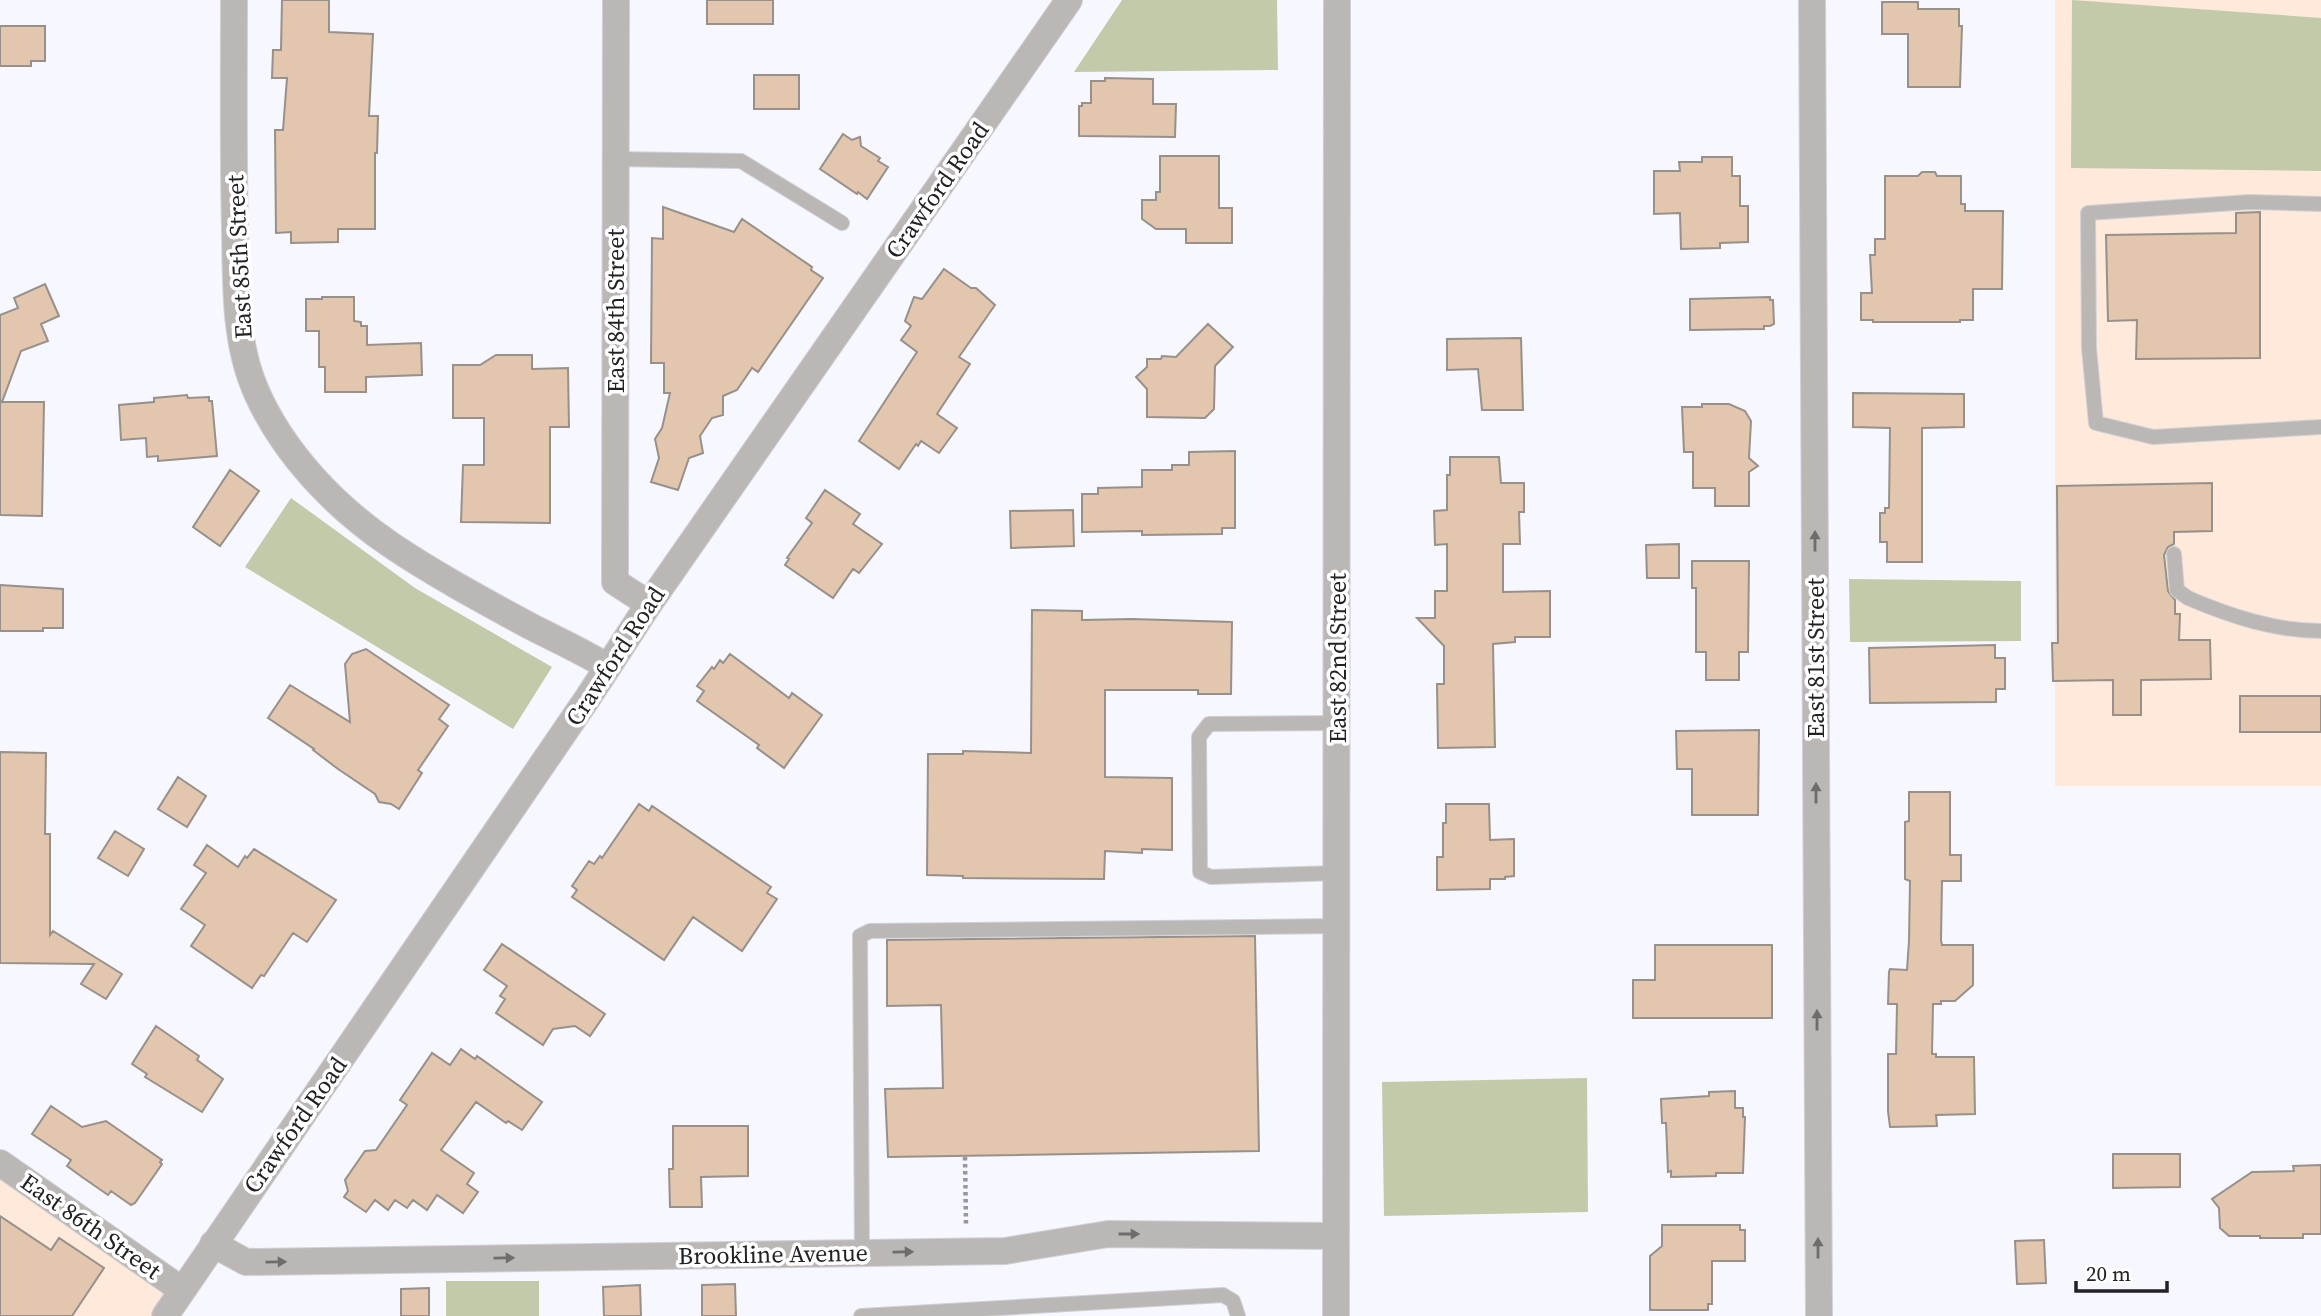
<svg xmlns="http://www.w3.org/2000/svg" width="2321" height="1316" font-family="'Source Serif 4',serif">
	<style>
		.commercial { fill: #fee9da }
		.green { fill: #c3caa9 }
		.building { fill: #e2c6ae; stroke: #97908b; stroke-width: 2 }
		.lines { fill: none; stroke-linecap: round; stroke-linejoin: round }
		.service-casing { stroke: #d0d1d8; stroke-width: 16 }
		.minor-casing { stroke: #d0d1d8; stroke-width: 28 }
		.path { stroke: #96969c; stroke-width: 4.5; stroke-dasharray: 3.5 3.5; stroke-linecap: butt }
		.service { stroke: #bbb7b5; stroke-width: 14 }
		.minor { stroke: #bbb7b5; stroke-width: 26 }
		.oneway { fill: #6e6c6d }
		.labels { text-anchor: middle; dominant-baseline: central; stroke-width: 7; stroke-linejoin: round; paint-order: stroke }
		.street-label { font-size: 24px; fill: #222225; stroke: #fff }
	</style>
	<rect width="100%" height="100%" fill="#f6f7ff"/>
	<path class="commercial" d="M 2055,0 L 2321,0 L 2321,786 L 2055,786 Z
		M 0,1172 L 182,1290 L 165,1316 L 0,1316 Z"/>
	<path class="green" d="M 1122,0 L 1277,0 L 1278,70 L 1074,72 Z
		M 2072,0 L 2321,18 L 2321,171 L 2071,168 Z
		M 291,498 L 415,588 L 552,667 L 513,729 L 245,567 Z
		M 1849,579 L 2021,581 L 2021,641 L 1850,642 Z
		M 1587,1078 L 1588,1212 L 1384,1216 L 1382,1082 Z
		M 446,1281 L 539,1281 L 539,1316 L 446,1316 Z"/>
	<path class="building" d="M 282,0 L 329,0 L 329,32 L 373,34 L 369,116 L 378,116 L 377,153 L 375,153 L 375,229 L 338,229 L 338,242 L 291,243 L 291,232 L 276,233 L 275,130 L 283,130 L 287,78 L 272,78 L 273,50 L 281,50 Z
		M 707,0 L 773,0 L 773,24 L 707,24 Z
		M 1882,2 L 1918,2 L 1918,9 L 1959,9 L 1959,26 L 1962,26 L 1960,87 L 1908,87 L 1908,34 L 1882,34 Z
		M 0,26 L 45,26 L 45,61 L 31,61 L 31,66 L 0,66 Z
		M 754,75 L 799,75 L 799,109 L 754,109 Z
		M 1105,78 L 1153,79 L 1153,104 L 1176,104 L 1175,137 L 1079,136 L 1079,106 L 1082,106 L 1082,103 L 1091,103 L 1091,81 L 1105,81 Z
		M 843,134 L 852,140 L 860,137 L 861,146 L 880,158 L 878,161 L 888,167 L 867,199 L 858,192 L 857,194 L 820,169 Z
		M 1160,156 L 1219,156 L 1219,208 L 1232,208 L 1232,243 L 1186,243 L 1186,229 L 1156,229 L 1142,219 L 1142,200 L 1156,200 L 1156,192 L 1160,192 Z
		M 1702,157 L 1732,157 L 1732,176 L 1740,176 L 1740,206 L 1748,206 L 1748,242 L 1720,243 L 1720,248 L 1681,249 L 1680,213 L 1654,214 L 1654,171 L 1680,171 L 1679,162 L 1702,162 Z
		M 1922,172 L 1935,172 L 1937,176 L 1961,176 L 1961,204 L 1965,204 L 1965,211 L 2003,211 L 2002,289 L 1973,289 L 1973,320 L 1960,320 L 1960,322 L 1873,322 L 1873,320 L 1861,320 L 1861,293 L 1872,293 L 1870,255 L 1875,255 L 1875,239 L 1885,239 L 1885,176 L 1918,176 Z
		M 663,207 L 734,232 L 742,219 L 812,267 L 811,270 L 823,278 L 758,372 L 752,368 L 737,390 L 723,396 L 723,415 L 712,418 L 700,436 L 703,453 L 689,458 L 678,490 L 651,482 L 659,458 L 655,439 L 662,428 L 670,393 L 664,393 L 664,363 L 651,363 L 652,238 L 663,239 Z
		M 2260,212 L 2260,358 L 2136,359 L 2137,320 L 2108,321 L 2106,235 L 2236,233 L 2236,213 Z
		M 944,269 L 971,288 L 976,288 L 995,305 L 959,357 L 970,364 L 937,414 L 957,428 L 939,453 L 921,441 L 918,446 L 916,444 L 899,469 L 859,441 L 917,352 L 901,340 L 911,326 L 905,321 L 914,297 L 922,299 Z
		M 45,284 L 59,316 L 41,324 L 48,341 L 21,351 L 2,402 L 0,401 L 0,315 L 18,308 L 14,298 Z
		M 322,297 L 354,297 L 354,321 L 361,322 L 361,326 L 367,326 L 367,345 L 421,343 L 422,375 L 366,377 L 366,392 L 325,392 L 325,367 L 319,367 L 319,331 L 306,331 L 306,299 L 322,299 Z
		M 1770,297 L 1770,300 L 1773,300 L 1774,324 L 1770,326 L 1764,326 L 1764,329 L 1690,330 L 1690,299 Z
		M 1208,324 L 1233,347 L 1215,366 L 1214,409 L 1205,418 L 1147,417 L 1147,389 L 1136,377 L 1147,367 L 1147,359 L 1161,359 L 1162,356 L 1176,357 Z
		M 1521,338 L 1523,410 L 1482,410 L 1478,369 L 1447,370 L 1447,339 Z
		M 496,355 L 532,355 L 532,369 L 568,368 L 569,427 L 550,427 L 550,523 L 461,522 L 463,465 L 484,465 L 484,418 L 453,418 L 453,365 L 480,365 Z
		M 1853,393 L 1964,394 L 1964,427 L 1922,428 L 1922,562 L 1887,562 L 1887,542 L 1880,542 L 1880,513 L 1885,513 L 1885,508 L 1889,508 L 1890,428 L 1853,427 Z
		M 187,395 L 188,398 L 209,397 L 209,401 L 212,401 L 217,456 L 158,461 L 158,456 L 147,457 L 146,438 L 121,440 L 119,405 L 154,402 L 154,398 Z
		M 0,402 L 44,402 L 42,516 L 0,515 Z
		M 1702,404 L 1729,404 L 1745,411 L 1751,421 L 1749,458 L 1758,466 L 1749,472 L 1749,506 L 1715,506 L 1715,488 L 1693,488 L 1693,452 L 1684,452 L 1682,407 L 1702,407 Z
		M 1235,451 L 1235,528 L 1222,528 L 1222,534 L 1142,535 L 1142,531 L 1082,532 L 1082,494 L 1098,494 L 1098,488 L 1142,487 L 1142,470 L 1172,470 L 1172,465 L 1189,465 L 1189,452 Z
		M 1450,457 L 1499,457 L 1501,483 L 1524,483 L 1524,512 L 1519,512 L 1520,544 L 1503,544 L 1503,592 L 1550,591 L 1550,637 L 1515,637 L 1515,642 L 1493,644 L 1495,747 L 1438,748 L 1437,684 L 1444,684 L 1444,646 L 1417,618 L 1435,618 L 1435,591 L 1447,591 L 1447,544 L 1435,545 L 1434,511 L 1447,510 L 1447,475 L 1450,475 Z
		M 230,470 L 259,491 L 220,546 L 193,527 Z
		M 2212,483 L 2212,531 L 2174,532 L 2174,544 L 2168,547 L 2164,555 L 2168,591 L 2175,600 L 2175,614 L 2180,614 L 2179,640 L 2210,640 L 2211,679 L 2141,680 L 2141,715 L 2113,715 L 2113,680 L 2053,681 L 2052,643 L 2058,643 L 2057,486 Z
		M 825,490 L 860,514 L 853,524 L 882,544 L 859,573 L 853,569 L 833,598 L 785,565 L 789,559 L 787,558 L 812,523 L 806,518 Z
		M 1073,510 L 1074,546 L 1011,548 L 1010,511 Z
		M 1679,544 L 1679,578 L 1647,578 L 1646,545 Z
		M 1692,561 L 1749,561 L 1748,652 L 1739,652 L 1739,680 L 1706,680 L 1706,652 L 1696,652 L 1696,588 L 1692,588 Z
		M 0,585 L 63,589 L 63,628 L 43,628 L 43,631 L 0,631 Z
		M 1032,610 L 1082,611 L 1082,620 L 1132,619 L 1232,622 L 1231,694 L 1198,694 L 1198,690 L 1105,690 L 1105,777 L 1172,778 L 1172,850 L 1142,849 L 1142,853 L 1105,851 L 1104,879 L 963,878 L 963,876 L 927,875 L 928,754 L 963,754 L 963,751 L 1031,753 Z
		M 1995,645 L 1995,658 L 2005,658 L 2005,689 L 1996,689 L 1996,702 L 1870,703 L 1869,648 Z
		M 366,649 L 449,705 L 439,719 L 448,726 L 418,770 L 422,773 L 399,809 L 391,804 L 379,802 L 375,794 L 338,769 L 313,750 L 314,749 L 268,718 L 290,685 L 350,722 L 345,664 L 352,654 Z
		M 730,654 L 789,698 L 792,693 L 822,715 L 784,768 L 757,748 L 759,745 L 697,701 L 704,691 L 697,686 L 712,667 L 714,669 L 720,660 L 723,663 Z
		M 2240,696 L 2321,696 L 2321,732 L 2240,732 Z
		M 1759,730 L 1758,815 L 1692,815 L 1692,769 L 1677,769 L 1676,731 Z
		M 0,752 L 46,753 L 45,834 L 50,834 L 50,935 L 53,931 L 122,974 L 106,999 L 81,984 L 94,964 L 0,963 Z
		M 178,777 L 206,796 L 187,827 L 158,809 Z
		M 1909,792 L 1950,792 L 1950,855 L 1961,855 L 1961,881 L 1942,881 L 1941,940 L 1942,945 L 1973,945 L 1973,985 L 1955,1001 L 1941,1001 L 1941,1004 L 1933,1004 L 1932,1054 L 1936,1054 L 1936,1057 L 1974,1057 L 1975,1114 L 1936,1115 L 1937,1126 L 1890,1127 L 1888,1111 L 1888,1054 L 1896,1054 L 1897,1004 L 1888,1004 L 1889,972 L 1890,969 L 1907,970 L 1909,941 L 1910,881 L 1905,879 L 1905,822 L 1909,821 Z
		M 639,804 L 649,811 L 652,806 L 771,887 L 767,893 L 777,899 L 742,951 L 693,917 L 664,960 L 572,897 L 577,890 L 572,886 L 589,861 L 594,864 L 600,856 L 602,858 Z
		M 1446,804 L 1489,804 L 1490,840 L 1514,839 L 1514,876 L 1505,877 L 1505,879 L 1490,879 L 1490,889 L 1437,890 L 1437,857 L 1443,857 L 1443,823 L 1446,823 Z
		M 115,831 L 144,849 L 128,876 L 98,858 Z
		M 207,845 L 238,867 L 245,856 L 247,858 L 254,849 L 336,900 L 307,942 L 293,933 L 264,976 L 261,975 L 252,988 L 191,946 L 205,925 L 181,909 L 206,873 L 194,865 Z
		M 1255,936 L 1259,1151 L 888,1157 L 885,1089 L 943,1088 L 941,1005 L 887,1006 L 887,940 Z
		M 502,944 L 605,1014 L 590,1036 L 575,1026 L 553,1029 L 543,1045 L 496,1013 L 505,999 L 500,996 L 507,986 L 484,970 Z
		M 1655,945 L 1772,945 L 1772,1018 L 1633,1018 L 1633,980 L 1655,980 Z
		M 156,1026 L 199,1056 L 197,1060 L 223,1079 L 202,1112 L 145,1077 L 147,1074 L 132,1064 Z
		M 461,1049 L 475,1059 L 477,1056 L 542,1102 L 522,1130 L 508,1121 L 506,1123 L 476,1102 L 441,1150 L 474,1173 L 467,1184 L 478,1192 L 463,1213 L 437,1195 L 427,1210 L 413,1200 L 407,1208 L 395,1200 L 388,1210 L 375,1200 L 366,1212 L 344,1197 L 348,1191 L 345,1180 L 365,1151 L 376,1150 L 407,1105 L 400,1100 L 432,1053 L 450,1065 Z
		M 1735,1091 L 1735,1108 L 1743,1108 L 1743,1117 L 1745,1117 L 1743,1173 L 1716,1173 L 1716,1176 L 1671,1177 L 1671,1171 L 1668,1172 L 1666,1123 L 1662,1123 L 1661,1099 L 1709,1096 L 1709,1092 Z
		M 51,1106 L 82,1127 L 106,1121 L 162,1160 L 160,1162 L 162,1164 L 135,1203 L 131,1205 L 111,1191 L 108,1195 L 82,1177 L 67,1166 L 71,1160 L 32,1134 Z
		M 673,1126 L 748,1126 L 748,1176 L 701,1177 L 702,1207 L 670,1207 L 669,1169 L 673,1169 Z
		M 2113,1154 L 2180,1154 L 2180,1187 L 2113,1188 Z
		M 2321,1165 L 2321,1234 L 2303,1234 L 2303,1238 L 2260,1238 L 2260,1236 L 2229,1236 L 2220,1228 L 2219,1208 L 2212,1199 L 2252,1172 L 2294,1171 L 2293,1166 Z
		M 0,1216 L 51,1250 L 59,1238 L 104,1268 L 72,1316 L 0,1316 Z
		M 1662,1225 L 1740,1225 L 1740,1230 L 1745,1230 L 1745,1261 L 1712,1261 L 1712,1304 L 1708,1304 L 1708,1310 L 1650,1310 L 1650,1256 L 1662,1246 Z
		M 2044,1240 L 2046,1283 L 2017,1284 L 2015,1241 Z
		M 735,1284 L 736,1316 L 702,1316 L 702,1285 Z
		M 640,1285 L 641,1316 L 604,1316 L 603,1287 Z
		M 429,1288 L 429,1316 L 401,1316 L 401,1289 Z"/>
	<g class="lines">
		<defs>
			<path id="service" d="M 615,159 L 741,161 L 842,223
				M 2321,204 L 2250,202 L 2088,213 L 2089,348 L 2096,423 L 2153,437 L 2321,427
				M 2174,554 L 2177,590 L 2188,598 C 2230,616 2275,631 2321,631
				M 1337,723 L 1209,724 L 1199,737 L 1200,872 L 1211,877 L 1337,873
				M 862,1253 L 860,936 L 870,931 L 1337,926
				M 861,1316 L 1223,1295 L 1233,1301 L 1238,1316"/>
			<path id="minor" d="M 234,0 C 234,76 233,152 235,228 C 236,282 234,341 256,391 C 283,453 335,507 391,545 C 434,574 482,600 528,625 C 555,639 582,651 608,667
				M 616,0 L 615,582 L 649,604
				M 1812,0 L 1819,1316
				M 0,1163 L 182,1290
				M 213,1244 L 246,1262 L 1005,1251 L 1108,1234 L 1336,1236
				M 165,1316 L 587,699 L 649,604 L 1069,0
				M 1336,1316 L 1337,0"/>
		</defs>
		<use href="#service" class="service-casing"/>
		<use href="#minor" class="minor-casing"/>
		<path class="path" d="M 965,1157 L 966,1225"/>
		<use href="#service" class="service"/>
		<use href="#minor" class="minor"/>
	</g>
	<defs><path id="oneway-solid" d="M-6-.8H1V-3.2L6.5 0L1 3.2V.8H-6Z" transform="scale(1.75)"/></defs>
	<g class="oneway">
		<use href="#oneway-solid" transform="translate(1815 541) rotate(-90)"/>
		<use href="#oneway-solid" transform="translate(1816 793) rotate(-90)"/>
		<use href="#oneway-solid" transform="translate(1817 1020) rotate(-90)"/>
		<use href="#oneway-solid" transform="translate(1129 1234)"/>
		<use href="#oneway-solid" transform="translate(1818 1248) rotate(-90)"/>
		<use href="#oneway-solid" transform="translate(903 1252) rotate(-1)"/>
		<use href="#oneway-solid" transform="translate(504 1258) rotate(-1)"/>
		<use href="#oneway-solid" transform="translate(276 1262) rotate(-1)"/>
	</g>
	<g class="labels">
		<g class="street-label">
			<text transform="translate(937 190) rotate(-55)">Crawford Road</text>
			<text transform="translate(239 257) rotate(-93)">East 85th Street</text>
			<text transform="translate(615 311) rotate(-90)">East 84th Street</text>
			<text transform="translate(615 656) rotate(-57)">Crawford Road</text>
			<text transform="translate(1337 658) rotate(-90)">East 82nd Street</text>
			<text transform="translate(1815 658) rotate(-90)">East 81st Street</text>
			<text transform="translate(295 1125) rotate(-55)">Crawford Road</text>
			<text transform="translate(91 1226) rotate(35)">East 86th Street</text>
			<text transform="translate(773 1254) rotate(-1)">Brookline Avenue</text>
		</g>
	</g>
	<path d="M2076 1281v10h91v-10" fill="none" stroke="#222225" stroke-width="3.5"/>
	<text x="2086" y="1281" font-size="21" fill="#222225" stroke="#ffffff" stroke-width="5" paint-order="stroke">20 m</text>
</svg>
